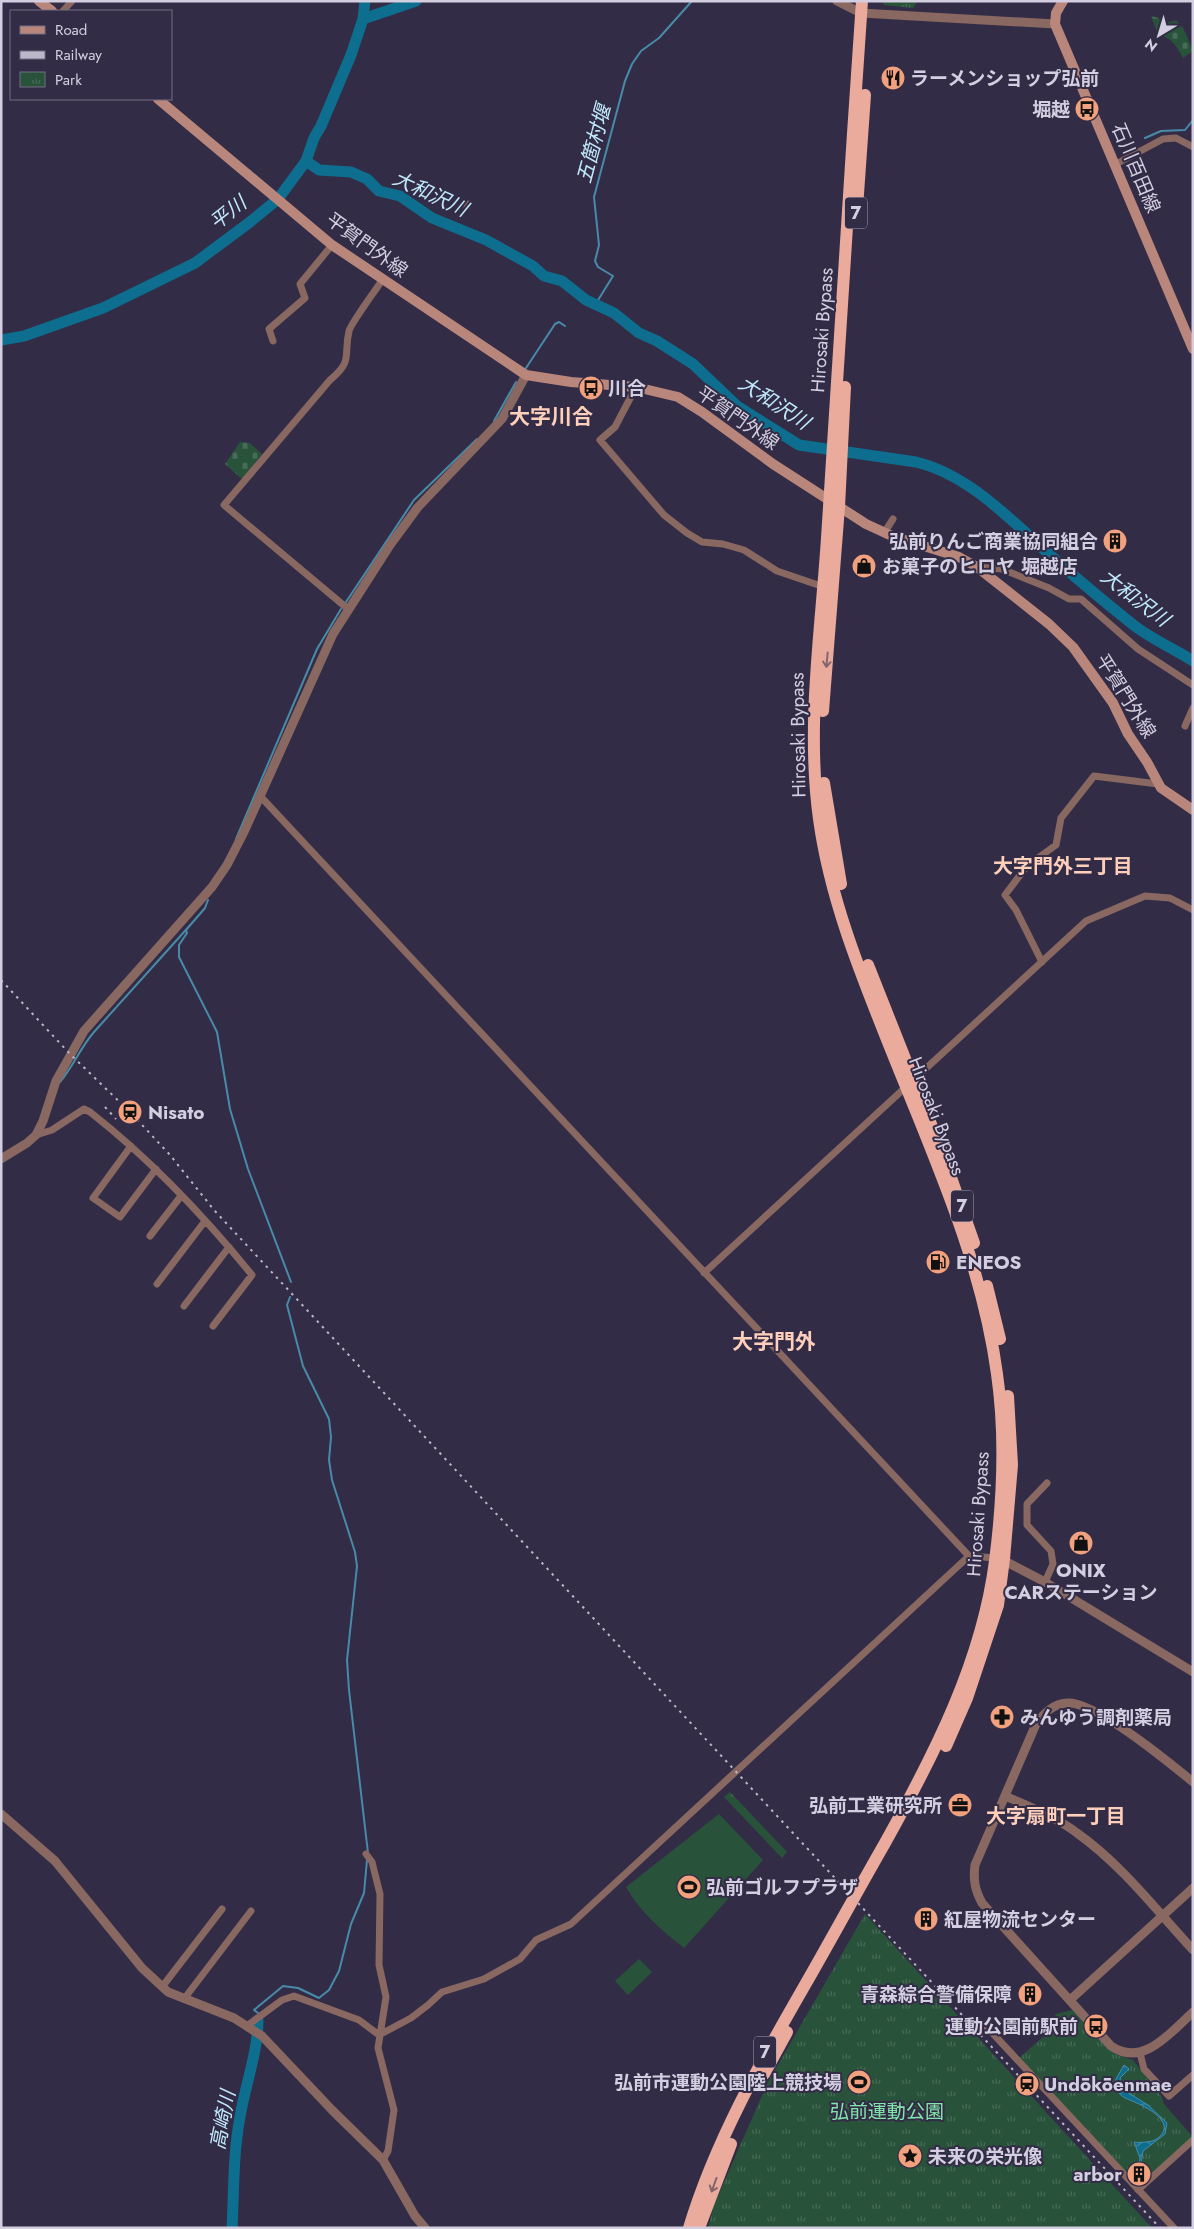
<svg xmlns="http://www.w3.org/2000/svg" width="1194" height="2229" font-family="Jost,'Noto Sans JP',sans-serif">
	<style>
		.grass { fill: #28533a }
		.forest { fill: url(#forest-firs) }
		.cemetery { fill: url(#cemetery-stones) }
		.park { fill: url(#park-tufts) }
		.water { fill: url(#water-waves); stroke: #488ba8 }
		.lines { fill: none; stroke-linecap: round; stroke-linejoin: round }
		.stream { stroke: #488ba8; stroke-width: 2 }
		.river { stroke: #0d6e90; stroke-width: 11 }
		.minor { stroke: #886861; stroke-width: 7 }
		.tertiary { stroke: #886861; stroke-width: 9 }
		.secondary { stroke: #b9867b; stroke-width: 10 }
		.trunk { stroke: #eaaa9c; stroke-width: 12 }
		.rail { stroke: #bcb8ca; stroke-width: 2; stroke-dasharray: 2.5 5; stroke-linecap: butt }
		.oneway { stroke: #85656d }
		.labels { text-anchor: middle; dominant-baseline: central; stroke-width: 4; stroke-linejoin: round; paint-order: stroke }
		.shield { fill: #332c46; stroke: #a39eb2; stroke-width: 1 }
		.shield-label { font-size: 18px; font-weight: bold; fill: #d3cfe0 }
		.poi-label { font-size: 19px; font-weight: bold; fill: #d3cfe0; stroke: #332c46; text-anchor: start }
		.street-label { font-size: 19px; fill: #d3cfe0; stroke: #332c46 }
		.park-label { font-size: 19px; fill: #81e4aa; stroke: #332c46 }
		.water-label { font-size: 20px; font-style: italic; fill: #c0e9fc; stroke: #332c46 }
		.neighbourhood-label { font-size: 20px; font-weight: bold; fill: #fecfba; stroke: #332c46 }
		.quarter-label { font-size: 21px; font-weight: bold; fill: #fecfba; stroke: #332c46 }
	</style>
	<defs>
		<pattern id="forest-firs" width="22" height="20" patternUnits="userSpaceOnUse" patternTransform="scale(1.25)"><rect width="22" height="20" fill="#28533a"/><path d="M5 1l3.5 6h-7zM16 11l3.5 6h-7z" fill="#466b56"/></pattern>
		<pattern id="cemetery-stones" width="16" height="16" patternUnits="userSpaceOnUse" patternTransform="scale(1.25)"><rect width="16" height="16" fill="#28533a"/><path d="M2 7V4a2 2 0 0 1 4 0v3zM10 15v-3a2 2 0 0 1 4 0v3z" fill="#466b56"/></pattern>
		<pattern id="park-tufts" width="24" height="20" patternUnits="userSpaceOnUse" patternTransform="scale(1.25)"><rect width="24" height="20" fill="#28533a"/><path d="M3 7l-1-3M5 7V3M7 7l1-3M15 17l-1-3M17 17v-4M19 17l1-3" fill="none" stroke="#466b56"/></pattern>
		<pattern id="water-waves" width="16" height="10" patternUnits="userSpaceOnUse" patternTransform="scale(1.25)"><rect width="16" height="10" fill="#0d6e90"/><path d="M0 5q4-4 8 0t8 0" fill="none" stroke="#3b88a4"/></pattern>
	</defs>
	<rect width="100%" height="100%" fill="#332c46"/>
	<path class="grass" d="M 719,1814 L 763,1860 L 684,1948 C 662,1931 640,1912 626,1887 Z
		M 639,1959 L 652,1972 L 628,1995 L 615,1981 Z"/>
	<path class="forest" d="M 730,1792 L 787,1852 L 782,1858 L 724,1797 Z"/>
	<path class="cemetery" d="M 1151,16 L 1159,18 L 1162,24 L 1176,20 C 1188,32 1186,37 1193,51 L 1183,58 C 1177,47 1172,37 1158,35 Z
		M 240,442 L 250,443 L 262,454 L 242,479 L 225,464 Z"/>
	<path class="park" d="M 882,1 L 918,1 L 913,8 L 884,5 Z
		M 865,1914 L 1152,2228 L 708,2228 L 714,2205 L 768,2082 Z
		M 1072,2010 L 1085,2022 L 1115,2054 L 1133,2060 L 1162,2097 L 1164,2104 L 1193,2137 L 1138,2186 L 1019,2058 L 1043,2037 L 1056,2014 Z"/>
	<path class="water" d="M 1124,2065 L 1129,2069 L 1120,2078 L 1122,2089 L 1148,2105 L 1167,2123 L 1165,2134 L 1143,2151 L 1141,2164 L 1139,2164 L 1140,2158 L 1134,2142 C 1137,2143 1147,2142 1152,2141 C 1156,2140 1160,2137 1162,2134 C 1174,2117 1135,2102 1125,2098 C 1121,2096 1119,2093 1116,2090 L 1116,2079 Z"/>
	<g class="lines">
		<path class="stream" d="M 1145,138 L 1161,131 L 1185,130 L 1193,120
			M 595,305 L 613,276 L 598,267 L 595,261 L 599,245 L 594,197 L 625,81 L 632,64 L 641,51 L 659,38 L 692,1
			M 526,368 L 555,324 L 559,322 L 565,326
			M 494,421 L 516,382
			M 346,602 L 414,500 L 477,439
			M 236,839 L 317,649 L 341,609
			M 208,900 L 205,908 L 186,930 L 187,933 L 179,945 L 179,957 L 217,1032 L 230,1109 L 248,1169 L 291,1282
			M 60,1082 C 73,1067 80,1048 94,1032 L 193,922
			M 290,1297 L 287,1305 L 303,1366 L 329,1419 L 331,1437 L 329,1460 L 332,1480 L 355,1552 L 357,1566 L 347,1660 L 349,1690 L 368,1853
			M 258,2013 L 254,2010 L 283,1986 L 298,1988 L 319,1998 L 329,1990 L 339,1971 L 351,1924 L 364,1893 L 367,1860"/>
		<path class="river" d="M 363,19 L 416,1
			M 306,161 L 319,170 L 351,172 L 367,179 L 379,191 L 400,196 L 432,218 L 486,240 L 533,266 L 544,276 L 562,281 L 586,300 L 614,313 L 639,333 L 657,341 L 693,364 L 737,406 L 799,445 L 916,462 C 973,476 1015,525 1058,562 C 1082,583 1106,603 1131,623 C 1149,638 1173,648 1193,661
			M 1,340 L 24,336 L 103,308 L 195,263 L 250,222 L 278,199 L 306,161 L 314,138 L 321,126 L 351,55 L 363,19 L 365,1
			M 232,2228 C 234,2191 233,2154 240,2117 C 245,2085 258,2053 258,2020"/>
		<path class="minor" d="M 63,11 L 72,1
			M 1116,164 L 1163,139 L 1176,138 L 1193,147
			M 467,207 L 468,204
			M 273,341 L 269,329 L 305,298 L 300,284 L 332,245
			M 636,387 L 615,427 L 600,440 L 664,515 L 687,533 L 702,542 L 723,544 L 744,550 L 777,571 L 824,587
			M 884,533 L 893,519
			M 977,567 L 1002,569 L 1049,588 L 1069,599 L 1081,599 L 1138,649 L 1193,685
			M 348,609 L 224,505 L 330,380 C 354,360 343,356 349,331 C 351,323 377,288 383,279
			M 1185,726 L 1193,708
			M 261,797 L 969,1556 L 996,1558
			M 1042,962 L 1016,910 L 1005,895 L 1027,866 L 1056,845 L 1061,818 L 1094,776 L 1158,784
			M 36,1135 L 52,1130 L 84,1109 L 90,1112 C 150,1159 204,1216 252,1275 L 213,1326
			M 131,1146 L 93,1198 L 120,1217 L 156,1169
			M 150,1236 L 181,1196
			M 704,1273 L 1086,921 L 1145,896 L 1170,898 L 1193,910
			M 157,1284 L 205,1221
			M 184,1306 L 229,1247
			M 1045,1582 L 1053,1564 L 1051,1551 L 1027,1525 L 1027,1504 L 1047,1483
			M 366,1854 L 372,1862 L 380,1894 L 379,1965 L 386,1997 L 378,2048 L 394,2110 L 388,2151 L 383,2160
			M 162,1987 L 222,1909
			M 184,1999 L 251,1911
			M 984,2024 L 1174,2228
			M 248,2025 L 282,2000 L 294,1996 L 359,2020 L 379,2035
			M 379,2035 L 411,2018 L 428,2005 L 442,1992 L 484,1979 L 520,1959 L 536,1940 L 571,1924 L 969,1556
			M 1140,2053 L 1144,2069 L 1169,2096 L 1193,2075
			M 1138,2190 L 1193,2140"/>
		<path class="tertiary" d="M 837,1 L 861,13 L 1055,24
			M 1,1159 L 27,1143 L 36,1135 L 43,1121 L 56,1081 L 84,1031 L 212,887 L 227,865 L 244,832 L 333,634 L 390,545 L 418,507 L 502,419 L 526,375
			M 1001,1559 L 1045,1582 L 1193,1672
			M 1193,1782 C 1170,1763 1094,1700 1067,1703 C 1053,1704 1044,1713 1036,1724 L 975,1865 C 973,1880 975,1890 982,1903 L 1111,2046 C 1143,2068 1171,2032 1193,2012
			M 1005,1796 C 1030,1807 1056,1817 1077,1833 C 1122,1865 1156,1910 1193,1950
			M 1,1814 L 55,1861 L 142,1968 L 168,1992 L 234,2018 L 262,2036 L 332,2110 L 383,2160 L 415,2216 L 425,2228
			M 1070,2000 L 1193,1888"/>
		<path class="secondary" d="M 39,1 L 52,11
			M 1063,1 L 1056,13 L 1055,24 L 1193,349
			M 158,99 L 332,245 L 526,375 L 571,382 L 636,387 L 678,397 L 702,412 L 773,464 L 866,524 L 892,536 L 959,557 L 977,567 L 1049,624 L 1073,647 L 1113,703 L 1128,734 L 1147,762 L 1161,788 L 1193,810"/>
		<path class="trunk" d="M 856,222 L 865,95
			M 823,711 L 839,507 L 845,387
			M 824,783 L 841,884
			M 868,965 L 942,1152 L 974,1243
			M 987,1286 L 1000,1339
			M 946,1746 L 967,1698 L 998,1605 L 1004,1559 L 1012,1465 L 1008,1396
			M 764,2074 L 787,2032
			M 689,2228 C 715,2142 760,2063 805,1985 C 832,1938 858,1890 885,1843 C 934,1755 982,1662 995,1561 C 1003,1499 1006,1436 997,1374 C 982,1262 934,1157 892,1052 C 862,977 830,900 819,819 C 806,725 821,632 827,538 C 837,359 850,180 862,1
			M 699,2228 L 731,2144"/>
		<path class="rail" d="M 1,980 L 70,1054 L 130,1112 L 170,1155 L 214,1210 L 1160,2228
			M 105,1107 L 116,1119"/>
	</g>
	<defs><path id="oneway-shaft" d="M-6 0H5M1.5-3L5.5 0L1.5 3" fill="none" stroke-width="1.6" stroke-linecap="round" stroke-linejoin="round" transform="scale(1.25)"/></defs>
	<g class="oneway">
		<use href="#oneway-shaft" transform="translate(827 660) rotate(95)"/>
		<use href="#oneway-shaft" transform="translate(714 2185) rotate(110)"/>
	</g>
	<defs>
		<symbol id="restaurant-disc" viewBox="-11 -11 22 22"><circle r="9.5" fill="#f1a17d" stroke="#332c46"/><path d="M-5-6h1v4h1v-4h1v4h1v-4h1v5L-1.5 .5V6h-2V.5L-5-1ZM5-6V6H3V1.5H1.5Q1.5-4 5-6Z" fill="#111"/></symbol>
		<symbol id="bus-disc" viewBox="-11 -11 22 22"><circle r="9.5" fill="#f1a17d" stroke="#332c46"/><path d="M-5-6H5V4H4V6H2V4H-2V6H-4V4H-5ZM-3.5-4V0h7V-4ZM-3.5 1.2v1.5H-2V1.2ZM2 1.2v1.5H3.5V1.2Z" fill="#111"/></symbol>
		<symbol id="building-disc" viewBox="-11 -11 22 22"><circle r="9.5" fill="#f1a17d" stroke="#332c46"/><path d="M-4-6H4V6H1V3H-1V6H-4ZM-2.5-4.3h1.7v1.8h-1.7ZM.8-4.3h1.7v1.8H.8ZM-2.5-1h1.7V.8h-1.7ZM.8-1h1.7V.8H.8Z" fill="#111"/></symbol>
		<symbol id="shop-disc" viewBox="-11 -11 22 22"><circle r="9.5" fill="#f1a17d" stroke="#332c46"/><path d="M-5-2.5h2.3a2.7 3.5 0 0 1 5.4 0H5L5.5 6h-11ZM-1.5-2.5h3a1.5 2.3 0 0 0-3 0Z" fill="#111"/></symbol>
		<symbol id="station-disc" viewBox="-11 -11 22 22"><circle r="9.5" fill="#f1a17d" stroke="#332c46"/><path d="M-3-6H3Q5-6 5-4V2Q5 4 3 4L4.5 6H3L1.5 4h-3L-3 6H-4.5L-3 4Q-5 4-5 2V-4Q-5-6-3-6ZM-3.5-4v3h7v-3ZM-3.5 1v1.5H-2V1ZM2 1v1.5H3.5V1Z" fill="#111"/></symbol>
		<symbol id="fuel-disc" viewBox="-11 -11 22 22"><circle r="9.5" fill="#f1a17d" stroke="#332c46"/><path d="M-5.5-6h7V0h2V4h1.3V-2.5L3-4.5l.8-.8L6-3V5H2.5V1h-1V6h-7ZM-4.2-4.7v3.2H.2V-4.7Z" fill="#111"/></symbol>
		<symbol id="pharmacy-disc" viewBox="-11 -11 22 22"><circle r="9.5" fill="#f1a17d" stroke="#332c46"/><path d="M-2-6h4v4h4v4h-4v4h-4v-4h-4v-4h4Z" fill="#111"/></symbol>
		<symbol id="office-disc" viewBox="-11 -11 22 22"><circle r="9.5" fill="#f1a17d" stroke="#332c46"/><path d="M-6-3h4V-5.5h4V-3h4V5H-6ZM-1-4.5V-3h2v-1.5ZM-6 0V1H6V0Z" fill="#111"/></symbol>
		<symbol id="stadium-disc" viewBox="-11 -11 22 22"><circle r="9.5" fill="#f1a17d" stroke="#332c46"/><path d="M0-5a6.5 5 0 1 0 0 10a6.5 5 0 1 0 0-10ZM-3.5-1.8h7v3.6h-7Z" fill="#111"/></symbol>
		<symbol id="sight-disc" viewBox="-11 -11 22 22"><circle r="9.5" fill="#f1a17d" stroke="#332c46"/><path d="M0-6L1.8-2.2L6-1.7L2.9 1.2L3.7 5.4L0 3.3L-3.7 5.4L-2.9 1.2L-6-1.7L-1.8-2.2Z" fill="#111"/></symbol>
	</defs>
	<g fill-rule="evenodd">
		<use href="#restaurant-disc" x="879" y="64" width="28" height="28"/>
		<use href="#bus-disc" x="1073" y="95" width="28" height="28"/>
		<use href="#bus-disc" x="577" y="374" width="28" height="28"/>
		<use href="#building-disc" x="1101" y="527" width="28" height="28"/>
		<use href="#shop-disc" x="850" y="552" width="28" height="28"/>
		<use href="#station-disc" x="116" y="1098" width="28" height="28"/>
		<use href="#fuel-disc" x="924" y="1248" width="28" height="28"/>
		<use href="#shop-disc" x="1067" y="1529" width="28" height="28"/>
		<use href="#pharmacy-disc" x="988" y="1703" width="28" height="28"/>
		<use href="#office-disc" x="946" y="1791" width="28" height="28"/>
		<use href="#stadium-disc" x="675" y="1873" width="28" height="28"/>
		<use href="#building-disc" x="912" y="1905" width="28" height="28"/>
		<use href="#building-disc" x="1016" y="1980" width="28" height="28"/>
		<use href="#bus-disc" x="1082" y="2012" width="28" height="28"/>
		<use href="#stadium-disc" x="845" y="2068" width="28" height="28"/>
		<use href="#station-disc" x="1013" y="2070" width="28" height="28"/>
		<use href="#sight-disc" x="896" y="2142" width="28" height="28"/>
		<use href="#building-disc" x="1125" y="2160" width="28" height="28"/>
	</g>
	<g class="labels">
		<g class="shield">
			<rect x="845" y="197.5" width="22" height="31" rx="4"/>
			<rect x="951" y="1190.5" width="22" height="31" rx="4"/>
			<rect x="754" y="2036.5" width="22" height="31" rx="4"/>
		</g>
		<g class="shield-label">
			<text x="856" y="213">7</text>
			<text x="962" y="1206">7</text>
			<text x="765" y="2052">7</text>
		</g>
		<g class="poi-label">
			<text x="910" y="78">ラーメンショップ弘前</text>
			<text x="1070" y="109" text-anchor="end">堀越</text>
			<text x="608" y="388">川合</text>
			<text x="1098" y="541" text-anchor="end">弘前りんご商業協同組合</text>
			<text x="882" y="566">お菓子のヒロヤ 堀越店</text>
			<text x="148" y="1112">Nisato</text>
			<text x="956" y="1262">ENEOS</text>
			<text x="1081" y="1570" text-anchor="middle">ONIX<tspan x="1081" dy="22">CARステーション</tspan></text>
			<text x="1020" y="1717">みんゆう調剤薬局</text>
			<text x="942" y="1805" text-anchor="end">弘前工業研究所</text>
			<text x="706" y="1887">弘前ゴルフプラザ</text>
			<text x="944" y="1919">紅屋物流センター</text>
			<text x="1012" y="1994" text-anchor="end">青森綜合警備保障</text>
			<text x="1078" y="2026" text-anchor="end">運動公園前駅前</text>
			<text x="842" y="2082" text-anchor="end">弘前市運動公園陸上競技場</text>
			<text x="1044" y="2084">Undōkōenmae</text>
			<text x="928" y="2156">未来の栄光像</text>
			<text x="1122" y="2174" text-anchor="end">arbor</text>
		</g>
		<g class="street-label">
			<text transform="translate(1136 168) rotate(67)">石川百田線</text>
			<text transform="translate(367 245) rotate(36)">平賀門外線</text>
			<text transform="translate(822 330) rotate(-86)">Hirosaki Bypass</text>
			<text transform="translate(738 418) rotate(35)">平賀門外線</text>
			<text transform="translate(1126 696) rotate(58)">平賀門外線</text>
			<text transform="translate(798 735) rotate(-91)">Hirosaki Bypass</text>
			<text transform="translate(937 1116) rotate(69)">Hirosaki Bypass</text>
			<text transform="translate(978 1514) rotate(-86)">Hirosaki Bypass</text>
		</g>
		<g class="park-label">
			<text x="887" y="2111">弘前運動公園</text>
		</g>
		<g class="water-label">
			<text transform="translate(594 144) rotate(-75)">五箇村堰</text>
			<text transform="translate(430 194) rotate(25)">大和沢川</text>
			<text transform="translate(228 213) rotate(-38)">平川</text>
			<text transform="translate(774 403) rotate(33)">大和沢川</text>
			<text transform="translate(1135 598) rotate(37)">大和沢川</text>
			<text transform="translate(223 2120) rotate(-79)">高崎川</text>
		</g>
		<g class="neighbourhood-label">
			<text x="1063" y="866">大字門外三丁目</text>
			<text x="1056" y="1816">大字扇町一丁目</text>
		</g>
		<g class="quarter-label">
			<text x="551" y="417">大字川合</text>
			<text x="774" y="1342">大字門外</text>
		</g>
	</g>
	<rect width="1194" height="2229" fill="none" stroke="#d3cfe0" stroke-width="5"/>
	<rect x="10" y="10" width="162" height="90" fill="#332c46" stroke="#736d84"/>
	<rect x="20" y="26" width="25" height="8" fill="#b9867b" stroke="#736d84"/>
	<text x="55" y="35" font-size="15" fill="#d3cfe0">Road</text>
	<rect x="20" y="51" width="25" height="8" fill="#bcb8ca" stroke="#736d84"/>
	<text x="55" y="60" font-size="15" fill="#d3cfe0">Railway</text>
	<rect x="20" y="72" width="25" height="15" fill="url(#park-tufts)" stroke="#736d84"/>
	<text x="55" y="85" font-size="15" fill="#d3cfe0">Park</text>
	<g transform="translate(1159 35) rotate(218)" stroke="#332c46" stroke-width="4" paint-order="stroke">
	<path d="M0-4L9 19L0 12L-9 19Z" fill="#d3cfe0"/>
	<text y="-8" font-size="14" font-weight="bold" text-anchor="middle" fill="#d3cfe0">N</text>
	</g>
</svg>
